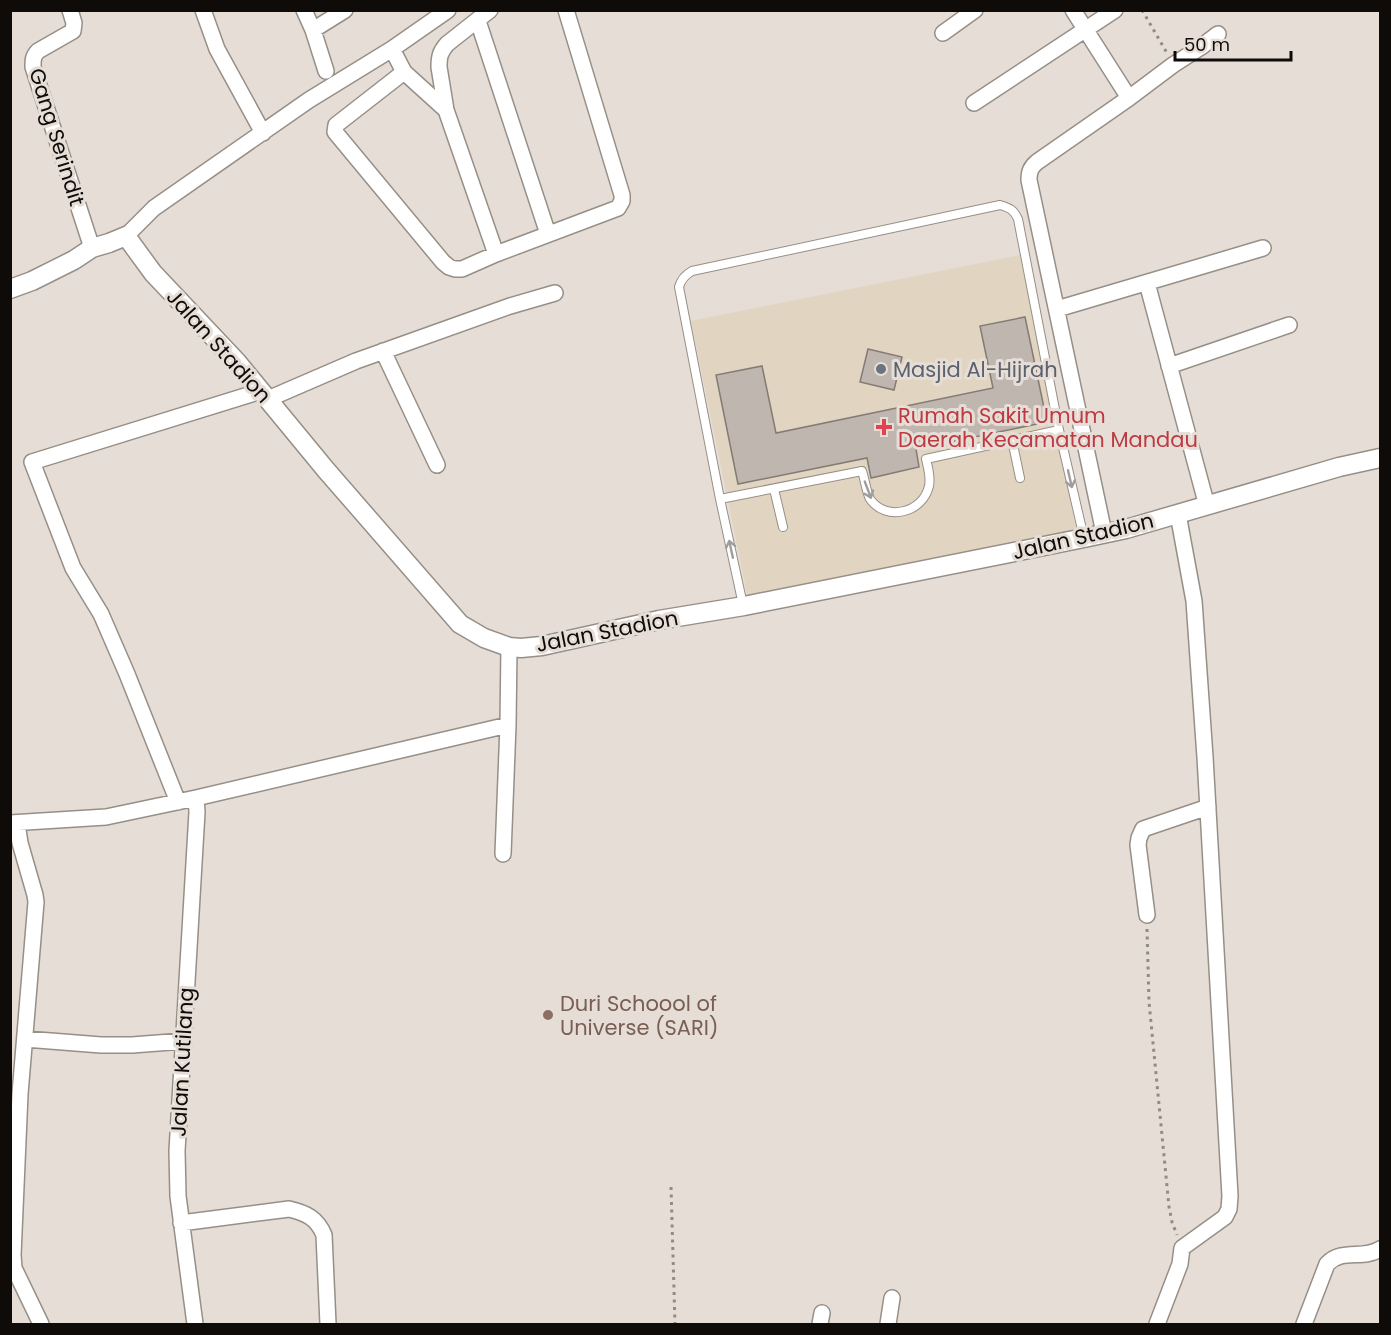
<svg xmlns="http://www.w3.org/2000/svg" width="1391" height="1335" font-family="Poppins,sans-serif">
	<style>
		.medical { fill: #e1d4c0 }
		.building { fill: #bfb6b0; stroke: #847b75; stroke-width: 1.5 }
		.lines { fill: none; stroke-linecap: round; stroke-linejoin: round }
		.service-casing { stroke: #968f87; stroke-width: 10 }
		.minor-casing { stroke: #968f87; stroke-width: 18 }
		.tertiary-casing { stroke: #968f87; stroke-width: 21 }
		.path { stroke: #918b86; stroke-width: 3; stroke-dasharray: 3 4.5; stroke-linecap: butt }
		.service { stroke: #fff; stroke-width: 8 }
		.minor { stroke: #fff; stroke-width: 15 }
		.tertiary { stroke: #fff; stroke-width: 18 }
		.oneway { stroke: #9f9d9d }
		.worship-dot { fill: #6b7280; stroke: #e6ded6; stroke-width: 2 }
		.health-dot { fill: #e0444e; stroke: #e6ded6; stroke-width: 2 }
		.education-dot { fill: #8d6e63; stroke: #e6ded6; stroke-width: 2 }
		.labels { text-anchor: middle; dominant-baseline: central; stroke-width: 6; stroke-linejoin: round; paint-order: stroke }
		.street-label { font-size: 21px; fill: #0e0b09; stroke: #e6ded6 }
		.worship-label { font-size: 21px; fill: #5b616d; stroke: #e6ded6; text-anchor: start }
		.health-label { font-size: 21px; fill: #be3a42; stroke: #e6ded6; text-anchor: start }
		.education-label { font-size: 21px; fill: #785e54; stroke: #e6ded6; text-anchor: start }
	</style>
	<rect width="100%" height="100%" fill="#e6ded6"/>
	<path class="medical" d="M 1020,255 L 1077,533 L 748,599 L 691,321 Z"/>
	<path class="building" d="M 1025,317 L 1047,422 L 916,449 L 919,467 L 871,478 L 867,458 L 738,484 L 716,375 L 762,366 L 776,433 L 993,388 L 980,326 Z
		M 868,349 L 902,357 L 894,390 L 860,382 Z"/>
	<g class="lines">
		<defs>
			<path id="service" d="M 1012,440 L 1020,478
				M 774,489 L 783,527
				M 720,499 L 679,287 C 681,279 685,275 692,271 L 1000,205 C 1010,208 1014,210 1018,219 L 1059,430
				M 743,605 L 720,499 L 862,471 C 865,480 866,491 870,499 C 886,522 923,513 929,486 C 931,477 928,468 926,459 L 1059,430 L 1084,538"/>
			<path id="minor" d="M 70,10 L 74,23 L 73,31 L 38,51 C 33,56 33,60 33,67 L 92,248
				M 203,10 L 217,49 L 263,133
				M 304,10 L 313,30 L 345,10
				M 1073,10 L 1129,98
				M 478,21 L 548,234
				M 313,30 L 326,71
				M 943,33 L 975,10
				M 392,49 L 404,72 L 446,110 L 496,254
				M 404,72 L 336,125 L 335,132 L 443,262 L 449,267 L 455,269 L 462,269 L 496,254 L 618,208 L 622,201 L 622,195 L 566,10
				M 974,103 L 1115,10
				M 446,110 L 439,67 C 439,57 440,52 447,44 L 490,10
				M 126,236 L 154,208 L 309,100 L 392,49 L 448,10
				M 1147,283 L 1207,506
				M 1057,309 L 1263,248
				M 383,351 L 437,465
				M 1169,366 L 1289,325
				M 268,399 L 356,361 L 510,306 L 555,293
				M 1104,533 L 1029,180 C 1029,171 1031,167 1037,162 L 1129,98 L 1173,65 L 1201,47 L 1218,34
				M 178,802 L 127,674 L 101,614 L 73,568 L 32,462 L 261,391
				M 10,823 L 106,817 L 196,798 L 508,725
				M 17,823 L 20,843 L 35,895 L 36,902 L 20,1094 L 13,1255 L 14,1268 L 41,1324
				M 503,854 L 508,725 L 509,647
				M 1147,915 L 1138,845 L 1139,838 L 1143,829 L 1208,807
				M 25,1039 L 101,1045 L 132,1045 L 184,1041
				M 181,1223 L 289,1209 C 306,1213 317,1218 324,1235 L 328,1324
				M 195,1324 L 178,1196 L 177,1151 L 197,812 L 196,798
				M 820,1324 L 822,1313
				M 888,1324 L 892,1298
				M 1157,1324 L 1180,1264 L 1182,1248 L 1225,1217 L 1229,1209 L 1230,1196 L 1205,757 L 1194,601 L 1178,514
				M 1304,1324 L 1327,1264 C 1342,1248 1363,1260 1380,1249"/>
			<path id="tertiary" d="M 10,289 L 32,281 L 74,260 L 92,248 L 109,243 L 126,236 L 153,273 L 237,362 L 326,470 L 460,624 L 484,638 L 509,647 L 521,648 L 542,646 L 659,620 L 744,606 L 1084,538 L 1126,529 L 1339,467 L 1380,458"/>
		</defs>
		<use href="#service" class="service-casing"/>
		<use href="#minor" class="minor-casing"/>
		<use href="#tertiary" class="tertiary-casing"/>
		<path class="path" d="M 1142,10 L 1167,53
			M 1147,929 L 1149,1002 L 1169,1207 L 1172,1222 L 1177,1235
			M 671,1187 L 675,1324"/>
		<use href="#service" class="service"/>
		<use href="#minor" class="minor"/>
		<use href="#tertiary" class="tertiary"/>
	</g>
	<defs><path id="oneway-shaft" d="M-6 0H5M1.5-3L5.5 0L1.5 3" fill="none" stroke-width="1.6" stroke-linecap="round" stroke-linejoin="round" transform="scale(1.5)"/></defs>
	<g class="oneway">
		<use href="#oneway-shaft" transform="translate(1070 479) rotate(77)"/>
		<use href="#oneway-shaft" transform="translate(868 490) rotate(69)"/>
		<use href="#oneway-shaft" transform="translate(731 549) rotate(-102)"/>
	</g>
	<circle class="worship-dot" cx="881" cy="369" r="6"/>
	<path class="health-dot" d="M881 418h6v6h6v6h-6v6h-6v-6h-6v-6h6z"/>
	<circle class="education-dot" cx="548" cy="1015" r="6"/>
	<g class="labels">
		<g class="street-label">
			<text transform="translate(57 137) rotate(73)">Gang Serindit</text>
			<text transform="translate(219 346) rotate(48)">Jalan Stadion</text>
			<text transform="translate(1083 536) rotate(-13)">Jalan Stadion</text>
			<text transform="translate(607 631) rotate(-11)">Jalan Stadion</text>
			<text transform="translate(182 1062) rotate(-87)">Jalan Kutilang</text>
		</g>
		<g class="worship-label">
			<text x="893" y="369">Masjid Al-Hijrah</text>
		</g>
		<g class="health-label">
			<text x="898" y="415">Rumah Sakit Umum<tspan x="898" dy="24">Daerah Kecamatan Mandau</tspan></text>
		</g>
		<g class="education-label">
			<text x="560" y="1003">Duri Schoool of<tspan x="560" dy="24">Universe (SARI)</tspan></text>
		</g>
	</g>
	<rect width="1391" height="1335" fill="none" stroke="#0e0b09" stroke-width="24"/>
	<path d="M1175 51v9h116v-9" fill="none" stroke="#0e0b09" stroke-width="3"/>
	<text x="1184" y="51" font-size="18" fill="#0e0b09" stroke="#e6ded6" stroke-width="4.5" paint-order="stroke">50 m</text>
</svg>
